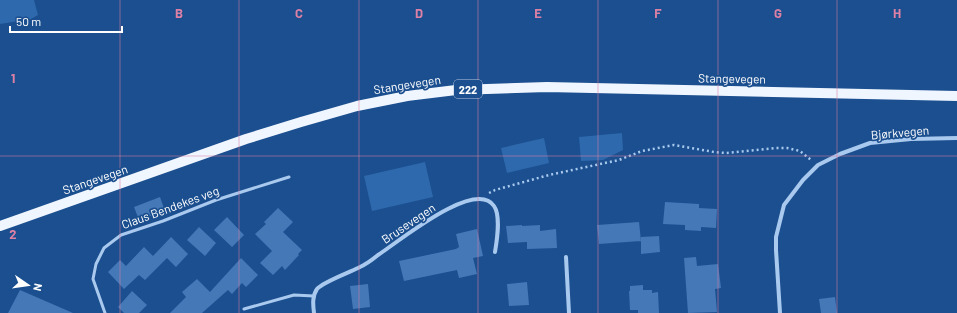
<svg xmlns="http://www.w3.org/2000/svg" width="957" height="313" font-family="Barlow,sans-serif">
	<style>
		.green { fill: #2e69ad }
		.building { fill: #4478b7 }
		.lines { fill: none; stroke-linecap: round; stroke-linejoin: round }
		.path { stroke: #a9c9ee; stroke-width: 2.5; stroke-dasharray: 2 3; stroke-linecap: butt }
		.service { stroke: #a9c9ee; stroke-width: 3 }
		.minor { stroke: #a9c9ee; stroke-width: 4 }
		.primary { stroke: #f0f6ff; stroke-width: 10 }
		.grid { fill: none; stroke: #dd80a5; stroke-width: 1; stroke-opacity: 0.55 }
		.labels { text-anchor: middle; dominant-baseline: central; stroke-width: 3.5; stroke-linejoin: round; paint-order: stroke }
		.shield { fill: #1b4f8f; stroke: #bbcadd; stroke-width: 1 }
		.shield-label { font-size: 11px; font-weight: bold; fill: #fff }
		.street-label { font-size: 12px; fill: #fff; stroke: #1b4f8f }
		.grid-label { font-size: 13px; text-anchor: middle; font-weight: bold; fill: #dd80a5; stroke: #1b4f8f; stroke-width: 3.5; stroke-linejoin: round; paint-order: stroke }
	</style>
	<rect width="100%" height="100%" fill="#1b4f8f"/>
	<path class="green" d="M 0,0 L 34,0 L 38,15 L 31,19 L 0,24 Z
		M 622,133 L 623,150 L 603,160 L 581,161 L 579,137 Z
		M 544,138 L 549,163 L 507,173 L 501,148 Z
		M 425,162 L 433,197 L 372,211 L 364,176 Z"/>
	<path class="building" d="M 160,197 L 165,211 L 139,220 L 134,207 Z
		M 665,202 L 699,204 L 699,208 L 717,209 L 716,228 L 701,227 L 701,231 L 685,230 L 685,225 L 663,224 Z
		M 278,208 L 293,222 L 283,232 L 302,250 L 298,254 L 299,255 L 285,270 L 282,266 L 273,275 L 260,263 L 272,251 L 255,234 L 266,224 L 264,222 Z
		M 227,217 L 244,235 L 232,247 L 214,230 Z
		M 639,222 L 641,241 L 599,244 L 597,225 Z
		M 522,225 L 522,226 L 540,225 L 540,231 L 556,229 L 557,248 L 527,249 L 527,242 L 508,243 L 506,226 Z
		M 199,227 L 216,243 L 205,256 L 187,240 Z
		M 477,229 L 483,256 L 473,258 L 477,274 L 459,278 L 457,270 L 404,281 L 399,261 L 456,249 L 459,247 L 456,234 Z
		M 659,236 L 660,252 L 641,254 L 641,237 Z
		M 171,237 L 188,254 L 176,267 L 167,258 L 145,280 L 139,275 L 124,289 L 108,272 L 120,260 L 126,266 L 144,247 L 153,256 Z
		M 696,257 L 697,266 L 718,264 L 721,288 L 715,289 L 717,312 L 688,313 L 684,258 Z
		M 241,258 L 258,275 L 246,287 L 242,283 L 232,294 L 228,290 L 202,313 L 170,313 L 186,297 L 182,292 L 197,279 L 210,292 Z
		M 527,282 L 529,305 L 509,306 L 507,284 Z
		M 368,284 L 370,307 L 353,309 L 350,286 Z
		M 643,285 L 643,290 L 652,290 L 652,293 L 658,292 L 659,313 L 638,313 L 638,310 L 630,310 L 629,291 L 630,291 L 630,286 Z
		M 20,290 L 73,313 L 8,313 Z
		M 132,291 L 147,305 L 139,313 L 124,313 L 118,307 Z
		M 835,297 L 837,313 L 821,313 L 819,299 Z"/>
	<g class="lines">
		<path class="path" d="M 489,193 L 495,190 L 549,175 L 619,160 L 642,151 L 674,145 L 714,152 L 726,153 L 776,148 L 787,148 L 800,151 L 811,160"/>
		<path class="service" d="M 244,309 L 294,295 L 314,296
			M 105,313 L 93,279 L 96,264 L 104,248 L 121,235 L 163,221 L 216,200 L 289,177"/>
		<path class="minor" d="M 566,257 L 569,313
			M 314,313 C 313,305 312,296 317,289 C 323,282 348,273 358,268 C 365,265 372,260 378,255 C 397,243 475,178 494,206 C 501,216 497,240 495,252
			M 780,313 L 776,250 L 776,237 L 784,205 L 803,180 L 818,165 L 840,154 L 870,143 L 911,139 L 957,138"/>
		<path class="primary" d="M 0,226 L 246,139 L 301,122 L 357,106 L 407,96 L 456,90 L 547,87 L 957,96"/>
	</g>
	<path class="grid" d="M 120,0 L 120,313M 239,0 L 239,313M 359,0 L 359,313M 478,0 L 478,313M 598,0 L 598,313M 718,0 L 718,313M 837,0 L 837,313M 0,156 L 957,156"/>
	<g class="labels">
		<rect class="shield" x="454" y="80" width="28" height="18" rx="3"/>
		<g class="shield-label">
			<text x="468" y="89">222</text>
		</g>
		<g class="street-label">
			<text transform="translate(732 78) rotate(1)">Stangevegen</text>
			<text transform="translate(407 84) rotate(-9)">Stangevegen</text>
			<text transform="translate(900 132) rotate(-5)">Bjørkvegen</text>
			<text transform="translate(95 179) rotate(-19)">Stangevegen</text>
			<text transform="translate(170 207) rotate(-20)">Claus Bendekes veg</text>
			<text transform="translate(408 223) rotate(-34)">Brusevegen</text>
		</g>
	</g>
	<g class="grid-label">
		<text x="179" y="18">B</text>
		<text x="299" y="18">C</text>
		<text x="419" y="18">D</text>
		<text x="538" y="18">E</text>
		<text x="658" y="18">F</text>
		<text x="778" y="18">G</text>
		<text x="897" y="18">H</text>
		<text x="13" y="83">1</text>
		<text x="13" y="239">2</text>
	</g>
	<g transform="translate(28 285) rotate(103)" stroke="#1b4f8f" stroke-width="3" paint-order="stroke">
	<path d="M0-3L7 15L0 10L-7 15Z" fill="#ffffff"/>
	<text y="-6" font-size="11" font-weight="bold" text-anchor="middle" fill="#ffffff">N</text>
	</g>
	<path d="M10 26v6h112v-6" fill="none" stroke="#ffffff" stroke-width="2"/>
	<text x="16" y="26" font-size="12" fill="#ffffff" stroke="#1b4f8f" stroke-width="3" paint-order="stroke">50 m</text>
</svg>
